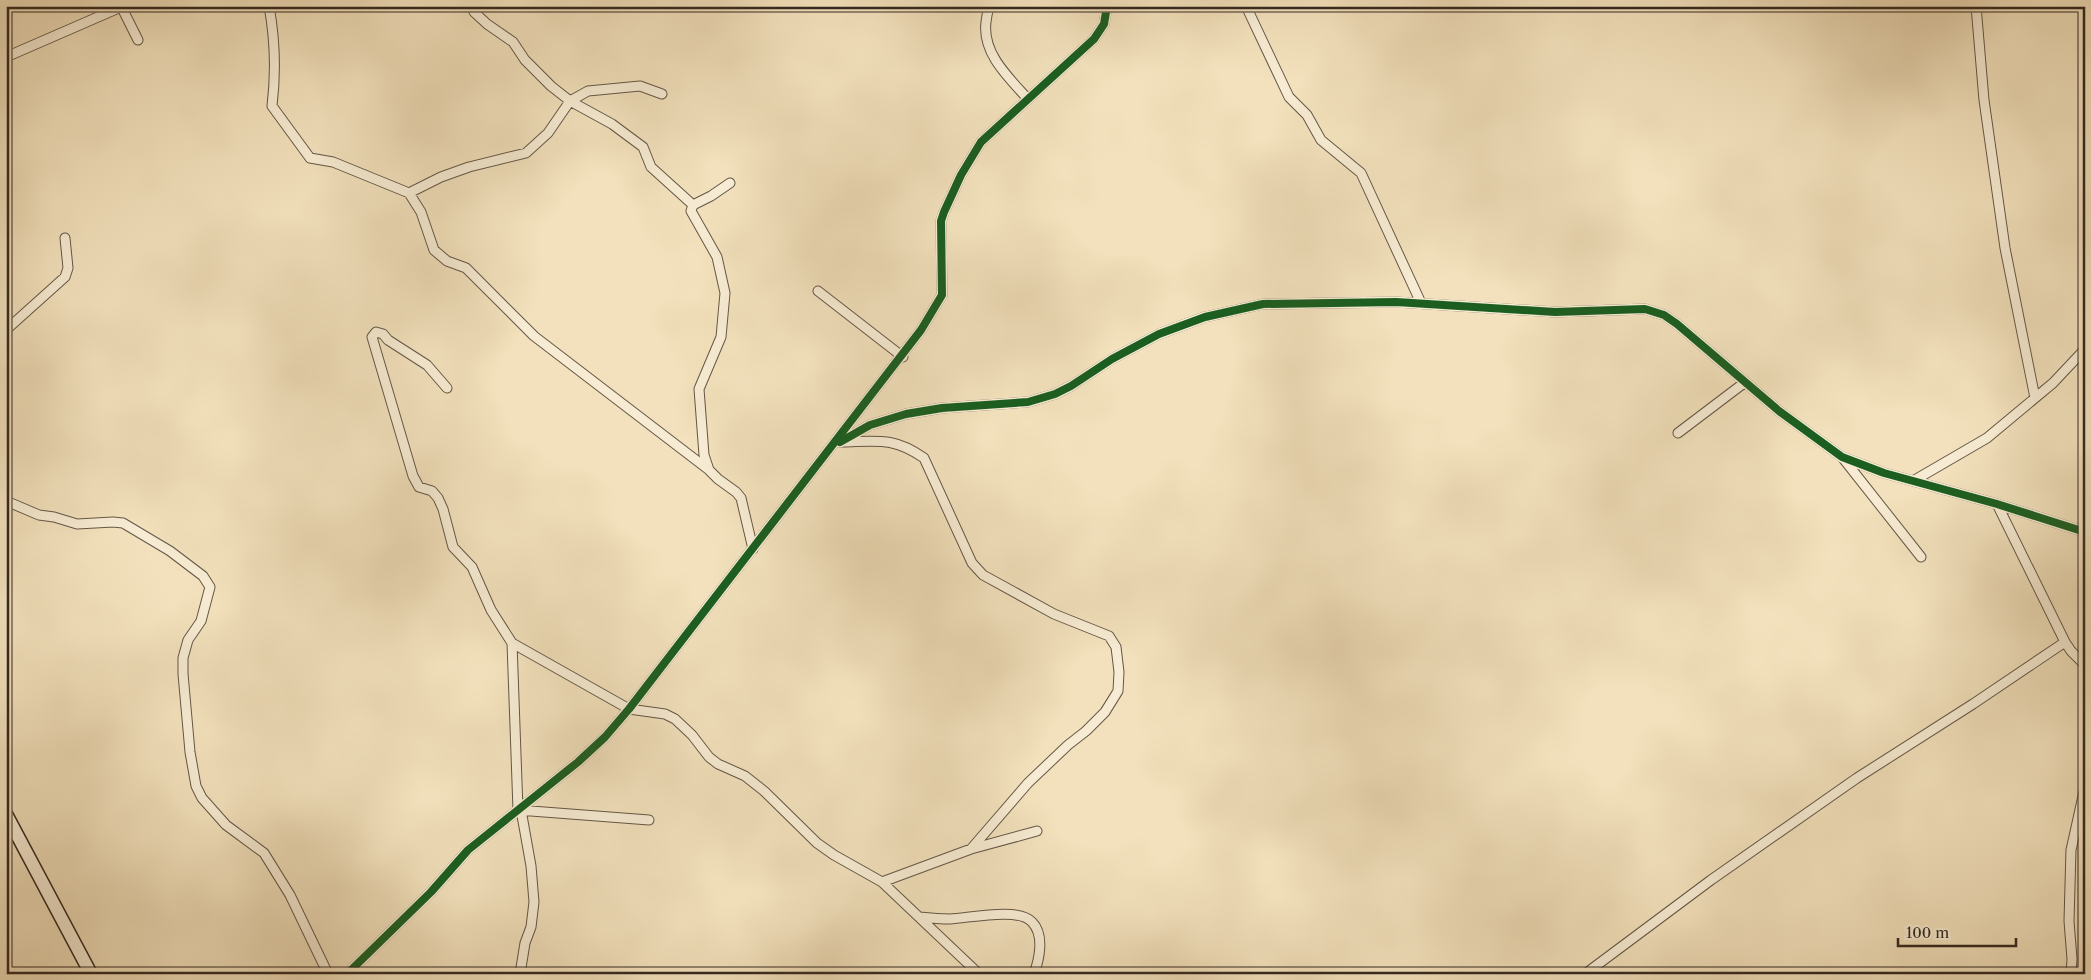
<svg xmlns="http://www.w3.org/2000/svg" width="2091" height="980" font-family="'Libre Caslon Text',serif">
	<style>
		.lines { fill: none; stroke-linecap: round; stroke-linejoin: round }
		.minor-casing { stroke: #645747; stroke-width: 11 }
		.secondary-casing { stroke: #352920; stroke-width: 15 }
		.minor { stroke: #f7ecd3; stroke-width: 9 }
		.secondary { stroke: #f7ecd3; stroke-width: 12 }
		.cycleway-casing { stroke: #f7ecd3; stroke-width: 11 }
		.cycleway { stroke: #1b5e20; stroke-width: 8 }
	</style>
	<rect width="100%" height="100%" fill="#f2e1bc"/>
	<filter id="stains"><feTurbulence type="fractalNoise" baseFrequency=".004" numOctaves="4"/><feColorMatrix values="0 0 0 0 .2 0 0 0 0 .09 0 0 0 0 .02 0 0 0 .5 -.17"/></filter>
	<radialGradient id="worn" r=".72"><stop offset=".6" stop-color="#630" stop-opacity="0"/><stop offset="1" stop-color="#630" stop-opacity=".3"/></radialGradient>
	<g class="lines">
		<defs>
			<path id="minor" d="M 121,6 L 138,40
				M 269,6 C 275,39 276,73 272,106 L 310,158 L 333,162 L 409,193 L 441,177 L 469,167 L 526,153 L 548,133 L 570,101 L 588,91 L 640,86 L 662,94
				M 990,6 C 987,11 987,16 986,22 C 982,53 1008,77 1028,99
				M 1246,6 L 1289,97 L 1307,115 L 1321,140 L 1361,173 L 1421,303
				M 1976,6 L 1984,100 L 2005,248 L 2035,398
				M 474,12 L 487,24 L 513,42 L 525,60 L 551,86 L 570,101 L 612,124 L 643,147 L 651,167 L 693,205
				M 6,57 L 121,7
				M 730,183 L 711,196 L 693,205 L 691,211 L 717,257 L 725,293 L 721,337 L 699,389 L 704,455 L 709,470 L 718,479 L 736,492 L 741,498 L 753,549
				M 409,193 L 421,212 L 434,250 L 447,261 L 466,268 L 534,336 L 709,470
				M 818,291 L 903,357
				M 6,330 L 65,277 L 68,268 L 65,238
				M 447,388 L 427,365 L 388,340 L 383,334 L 376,332 L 372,337 L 413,476 L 419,487 L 432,491 L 438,498 L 443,509 L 453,547 L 472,567 L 491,610 L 512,643 L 518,810 L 649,820
				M 1678,433 L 1744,383
				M 840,442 L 870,425 L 906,414 L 942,408 L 1028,402 L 1055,394 L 1071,386 L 1112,359 L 1159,334 L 1205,317 L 1263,304 L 1396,302 L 1555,312 L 1645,309 L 1664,315 L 1677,324 L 1779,411 L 1842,457 L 1884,473 L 1997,504 L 2085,532
				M 843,442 C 878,441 894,437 924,458 L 972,563 L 983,575 L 1054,614 L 1109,636 L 1116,647 L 1119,672 L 1118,691 L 1105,712 L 1086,731 L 1068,745 L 1028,783 L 971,849
				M 1842,457 L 1921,557
				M 1913,481 L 1987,438 L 2053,383 L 2085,349
				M 6,501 L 39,515 L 54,517 L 77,524 L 113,522 L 123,523 L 170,551 L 203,576 L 210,587 L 201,621 L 188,640 L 183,658 L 183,674 L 190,752 L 196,786 L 202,798 L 226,825 L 264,853 L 290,895 L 328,974
				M 1997,504 L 2065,642 L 2071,651 L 2085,665
				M 512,643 L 629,709 L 665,714 L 675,719 L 692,735 L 709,757 L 718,764 L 745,776 L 764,791 L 817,843 L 834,855 L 882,882 L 979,974
				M 882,882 L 971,849 L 1037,831
				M 919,917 C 929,918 940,919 950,919 C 970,918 1018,907 1032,922 C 1045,935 1039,960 1034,974
				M 347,974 L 431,892 L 468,850 L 578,762 L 605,737 L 629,709 L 921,330 L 942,295 L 941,221 L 944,212 L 961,175 L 981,142 L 1094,39 L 1104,24 L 1107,6
				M 520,974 L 525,943 L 531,927 L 534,902 L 531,866 L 521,810
				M 1378,974 L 1379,974
				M 1585,974 L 1711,880 L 1857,778 L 1973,704 L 2065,642
				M 2071,974 L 2072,959 L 2069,921 L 2071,850 L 2085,787"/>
			<path id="secondary" d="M 6,814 L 91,974"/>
		</defs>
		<use href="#minor" class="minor-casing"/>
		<use href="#secondary" class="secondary-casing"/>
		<use href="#minor" class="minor"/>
		<use href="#secondary" class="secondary"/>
		<defs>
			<path id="cycleway" d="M 840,442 L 870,425 L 906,414 L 942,408 L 1028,402 L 1055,394 L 1071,386 L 1112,359 L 1159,334 L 1205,317 L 1263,304 L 1396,302 L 1555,312 L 1645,309 L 1664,315 L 1677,324 L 1779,411 L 1842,457 L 1884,473 L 1997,504 L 2085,532
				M 347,974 L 431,892 L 468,850 L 578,762 L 605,737 L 629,709 L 921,330 L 942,295 L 941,221 L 944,212 L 961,175 L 981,142 L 1094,39 L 1104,24 L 1107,6"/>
		</defs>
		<use href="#cycleway" class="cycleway-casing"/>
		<use href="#cycleway" class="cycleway"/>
	</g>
	<rect width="2091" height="980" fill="none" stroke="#f2e1bc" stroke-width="25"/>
	<rect x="8" y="8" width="2076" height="965" fill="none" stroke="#352920" stroke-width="2.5"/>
	<rect x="12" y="12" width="2066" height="955" fill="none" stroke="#352920"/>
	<path d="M1898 938v8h118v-8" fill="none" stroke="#352920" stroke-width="2.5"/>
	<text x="1906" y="938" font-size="15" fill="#352920" stroke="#f7ecd3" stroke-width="4" paint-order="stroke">100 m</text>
	<rect width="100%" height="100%" filter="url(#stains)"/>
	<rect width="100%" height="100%" fill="url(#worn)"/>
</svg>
